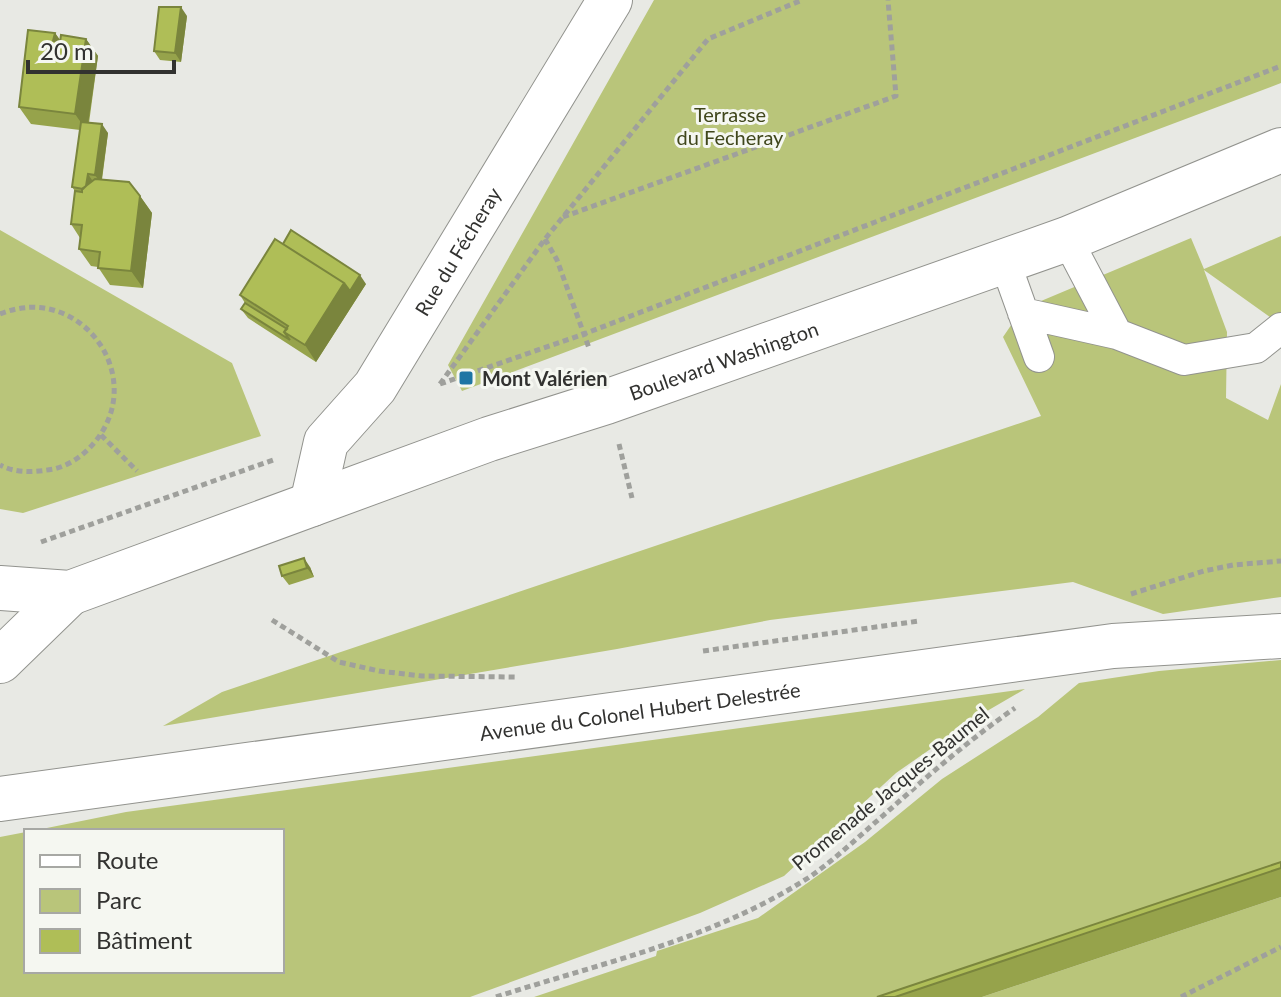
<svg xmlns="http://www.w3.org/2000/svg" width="1281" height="997" font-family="Lato,sans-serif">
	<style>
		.green { fill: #b9c57a }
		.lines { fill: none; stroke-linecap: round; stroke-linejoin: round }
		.service-casing { stroke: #92938e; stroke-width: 32 }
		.minor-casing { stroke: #92938e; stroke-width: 46 }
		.tertiary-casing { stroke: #92938e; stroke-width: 46 }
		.path { stroke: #9fa09c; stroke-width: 5; stroke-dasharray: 6 4; stroke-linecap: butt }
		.service { stroke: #fff; stroke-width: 30 }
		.minor { stroke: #fff; stroke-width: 44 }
		.tertiary { stroke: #fff; stroke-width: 44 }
		.wall { fill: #96a34b }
		.shaded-wall { fill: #7a853d }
		.building { fill: #afbe57; stroke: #7a853d; stroke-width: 2 }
		.poi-dot { fill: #1e75a4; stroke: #f5f7f1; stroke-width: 3 }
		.labels { text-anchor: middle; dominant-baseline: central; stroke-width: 6; stroke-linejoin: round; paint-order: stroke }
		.park-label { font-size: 20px; fill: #40471c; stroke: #f5f7f1 }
		.street-label { font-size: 20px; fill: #323230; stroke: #f5f7f1 }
		.poi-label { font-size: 20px; font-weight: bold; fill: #323230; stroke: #f5f7f1; text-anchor: start }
	</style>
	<rect width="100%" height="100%" fill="#e8e9e4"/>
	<path class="green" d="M 654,0 L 1281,0 L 1281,83 L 462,391 L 448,365 Z
		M 0,230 L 232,363 L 261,436 L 23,513 L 0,509 Z
		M 1281,236 L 1281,325 L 1204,270 L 1227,332 L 1226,398 L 1268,420 L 1281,384 L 1281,597 L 1163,614 L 1073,582 L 770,620 L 617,649 L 163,726 L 222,692 L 1041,416 L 1003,337 L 1022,309 L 1191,238 L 1204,269 Z
		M 1281,660 L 1281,891 L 965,997 L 534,997 L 656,956 L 657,951 L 758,918 L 865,842 L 942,779 L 1038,717 L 1079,683 L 1159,671 Z
		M 1025,689 L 975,718 L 896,773 L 784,876 L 700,913 L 470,997 L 0,997 L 0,837 L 26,832 L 26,971 L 282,971 L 282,831 L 32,831 L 126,812 Z
		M 1281,897 L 1281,997 L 982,997 Z"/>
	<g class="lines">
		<defs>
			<path id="service" d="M 1067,239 L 1117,334 L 1184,360 L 1256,348 L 1281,328
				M 1002,262 L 1010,276 L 1039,357
				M 1023,313 L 1117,334"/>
			<g id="minor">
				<path id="s1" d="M 312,504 L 326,442 L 375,387 L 610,0"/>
				<path id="s2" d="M 0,799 L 1113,646 L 1281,636"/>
			</g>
			<g id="tertiary">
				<path id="s3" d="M 0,588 L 70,593 L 489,439 L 606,402 L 1067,239 L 1281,150"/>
				<path d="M 0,661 L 70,593"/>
			</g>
		</defs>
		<use href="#service" class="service-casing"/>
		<use href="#minor" class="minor-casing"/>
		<use href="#tertiary" class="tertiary-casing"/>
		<path class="path" d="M 563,217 L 896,96 L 888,0
			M 545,239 L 557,260 L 589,348
			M 0,314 C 80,281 150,377 94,443 C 84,455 70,465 54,469 C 35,472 17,474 0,465
			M 440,384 L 584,334 L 1281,66
			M 440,384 L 545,239 L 708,39 L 802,0
			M 101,435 L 137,471
			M 619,444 L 632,498
			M 41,542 L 273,460
			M 1131,594 L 1204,571 L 1233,565 L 1281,561
			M 272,620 L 339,662 L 379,671 L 422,676 L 516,677
			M 703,651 L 919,621
			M 496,997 C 604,962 711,940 808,878 C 833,861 855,840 878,820 C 922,781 966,742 1015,708
			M 1181,997 L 1281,947"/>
		<use href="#service" class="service"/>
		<use href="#minor" class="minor"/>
		<use href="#tertiary" class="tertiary"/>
	</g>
	<path class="wall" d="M 187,16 L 181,62 L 160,60 L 154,51 Z
		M 55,33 L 60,40 L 86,39 L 98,56 L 89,123 L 108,133 L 102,180 L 140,196 L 152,213 L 143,288 L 110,285 L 98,267 L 91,266 L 79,249 L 80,238 L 71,224 L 75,191 L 72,187 L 80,130 L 31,124 L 19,107 Z
		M 366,284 L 316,362 L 248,318 L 241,309 L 245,303 L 240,295 Z
		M 310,567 L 314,577 L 289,585 L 282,576 Z
		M 1281,862 L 1281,897 L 982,997 L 877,997 Z"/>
	<path class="shaded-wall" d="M 181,7 L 187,16 L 181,62 L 175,53 Z
		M 55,33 L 67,50 L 53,41 Z
		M 86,39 L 98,56 L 87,131 L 75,114 Z
		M 102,124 L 108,133 L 101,184 L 95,175 Z
		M 88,174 L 94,183 L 86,189 Z
		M 140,196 L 152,213 L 143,288 L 131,271 Z
		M 360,275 L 366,284 L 316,362 L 305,345 L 344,283 Z
		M 304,558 L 310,567 L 314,577 L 307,568 Z"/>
	<path class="building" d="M 159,7 L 181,7 L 175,53 L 154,51 Z
		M 28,30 L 55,33 L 53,41 L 60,42 L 61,35 L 86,39 L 75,114 L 19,107 Z
		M 81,122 L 102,124 L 95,175 L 88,174 L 86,186 L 83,189 L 72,187 Z
		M 95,179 L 129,182 L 140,196 L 131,271 L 98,268 L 100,252 L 79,249 L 82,225 L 71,224 L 75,191 L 82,192 L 82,189 Z
		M 291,230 L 360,275 L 350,291 L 344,283 L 283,244 Z
		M 275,239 L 344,283 L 305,345 L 284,332 L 288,326 L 240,295 Z
		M 245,303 L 287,329 L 284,332 L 290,340 L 241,309 Z
		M 304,558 L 307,568 L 282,576 L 279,566 Z
		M 1281,862 L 1281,868 L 895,997 L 877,997 Z"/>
	<rect class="poi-dot" x="458" y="370" width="16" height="16" rx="4"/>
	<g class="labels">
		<g class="park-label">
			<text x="730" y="114">Terrasse<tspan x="730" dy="23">du Fecheray</tspan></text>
		</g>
		<g class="street-label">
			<text stroke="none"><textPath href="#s1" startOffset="296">Rue du Fécheray</textPath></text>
			<text stroke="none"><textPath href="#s3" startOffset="764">Boulevard Washington</textPath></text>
			<text stroke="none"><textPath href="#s2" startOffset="646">Avenue du Colonel Hubert Delestrée</textPath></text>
			<text transform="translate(890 788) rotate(-39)">Promenade Jacques-Baumel</text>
		</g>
		<g class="poi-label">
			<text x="482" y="378">Mont Valérien</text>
		</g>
	</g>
	<rect x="24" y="829" width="260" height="144" fill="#f5f7f1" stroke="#a7a8a4" stroke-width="2"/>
	<rect x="40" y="855" width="40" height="12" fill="#ffffff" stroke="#a7a8a4" stroke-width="2"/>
	<text x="96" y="869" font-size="24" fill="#323230">Route</text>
	<rect x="40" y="889" width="40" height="24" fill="#b9c57a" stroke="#a7a8a4" stroke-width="2"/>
	<text x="96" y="909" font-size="24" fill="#323230">Parc</text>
	<rect x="40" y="929" width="40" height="24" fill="#afbe57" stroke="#a7a8a4" stroke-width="2"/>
	<text x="96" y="949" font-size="24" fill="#323230">Bâtiment</text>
	<path d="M28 60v12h146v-12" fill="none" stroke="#323230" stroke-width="4"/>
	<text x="40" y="60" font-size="24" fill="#323230" stroke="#f5f7f1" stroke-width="6" paint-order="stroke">20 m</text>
</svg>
